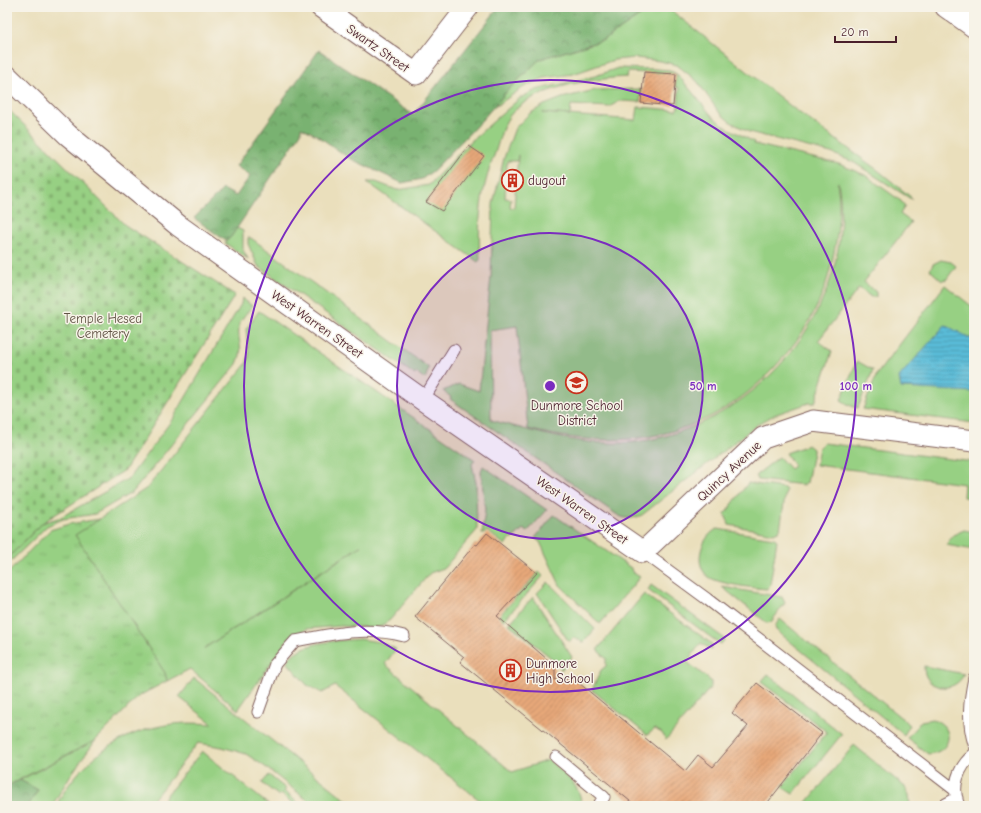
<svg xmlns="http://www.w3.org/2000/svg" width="981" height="813" font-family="'Comic Neue',sans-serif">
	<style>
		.green { fill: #97d083; stroke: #707857; fill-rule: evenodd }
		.forest { fill: url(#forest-crowns); stroke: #62684e }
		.cemetery { fill: url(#cemetery-stones); stroke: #707857 }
		.park { fill: url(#park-tufts); stroke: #707857 }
		.water { fill: url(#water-rules); stroke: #526e82 }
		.building { fill: url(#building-hatch) }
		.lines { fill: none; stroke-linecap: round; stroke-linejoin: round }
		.lane-casing { stroke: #82625e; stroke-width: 13 }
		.street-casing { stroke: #82625e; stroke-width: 23 }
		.lane { stroke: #fff; stroke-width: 11 }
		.street { stroke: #fff; stroke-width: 21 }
		.ring { fill: none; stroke: #7b2cbf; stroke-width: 2 }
		.labels { text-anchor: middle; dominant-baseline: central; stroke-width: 3; stroke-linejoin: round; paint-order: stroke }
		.street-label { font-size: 13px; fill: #4a1f2b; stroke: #f7f3e8 }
		.poi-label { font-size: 13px; fill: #4a1f2b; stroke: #f7f3e8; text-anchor: start }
		.park-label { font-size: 13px; fill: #615445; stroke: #f7f3e8 }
		.centre { fill: #7b2cbf; stroke: #f7f3e8; stroke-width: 2 }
		.ring-label { font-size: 12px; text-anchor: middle; font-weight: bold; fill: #7b2cbf; stroke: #f7f3e8; stroke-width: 3; stroke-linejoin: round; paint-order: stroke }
	</style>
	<defs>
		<pattern id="forest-crowns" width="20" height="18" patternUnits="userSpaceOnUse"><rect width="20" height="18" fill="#79b271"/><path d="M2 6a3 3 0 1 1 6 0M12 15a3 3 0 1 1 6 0" fill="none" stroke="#65905d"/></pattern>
		<pattern id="cemetery-stones" width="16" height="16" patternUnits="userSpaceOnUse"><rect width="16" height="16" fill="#97d083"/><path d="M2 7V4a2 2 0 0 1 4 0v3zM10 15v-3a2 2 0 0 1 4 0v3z" fill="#84b271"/></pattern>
		<pattern id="park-tufts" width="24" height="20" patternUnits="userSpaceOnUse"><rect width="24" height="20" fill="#97d083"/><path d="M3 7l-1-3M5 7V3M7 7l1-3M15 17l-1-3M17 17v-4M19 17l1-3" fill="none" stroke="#84b271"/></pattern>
		<pattern id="water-rules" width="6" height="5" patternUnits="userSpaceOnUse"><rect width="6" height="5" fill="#5abcd8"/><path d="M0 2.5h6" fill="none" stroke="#4c98af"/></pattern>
		<pattern id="building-hatch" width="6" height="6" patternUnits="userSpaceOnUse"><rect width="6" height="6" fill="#e7a879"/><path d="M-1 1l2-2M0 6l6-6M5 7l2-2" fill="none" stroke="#bd8863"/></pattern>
	</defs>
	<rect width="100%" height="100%" fill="#f7f3e8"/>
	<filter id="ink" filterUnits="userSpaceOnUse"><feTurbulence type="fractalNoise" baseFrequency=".025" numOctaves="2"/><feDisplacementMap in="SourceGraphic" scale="8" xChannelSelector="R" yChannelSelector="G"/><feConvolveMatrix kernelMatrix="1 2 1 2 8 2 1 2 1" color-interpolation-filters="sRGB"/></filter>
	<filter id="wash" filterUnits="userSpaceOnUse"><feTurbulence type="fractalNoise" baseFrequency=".012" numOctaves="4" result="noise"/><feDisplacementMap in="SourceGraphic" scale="16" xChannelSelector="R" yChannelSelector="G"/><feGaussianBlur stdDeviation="0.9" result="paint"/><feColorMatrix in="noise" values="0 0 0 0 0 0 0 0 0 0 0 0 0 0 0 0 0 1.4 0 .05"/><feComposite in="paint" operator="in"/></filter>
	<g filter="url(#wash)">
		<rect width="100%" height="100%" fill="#eadfbc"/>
		<path class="green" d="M 653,7 L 667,7 L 793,108 L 879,171 L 912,198 L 911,199 L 853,162 L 831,153 L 749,132 L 729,121 L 718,111 L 697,81 L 677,65 L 660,61 L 636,58 L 614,60 L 573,74 L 544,78 L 524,87 L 493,108 L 508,90 L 540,59 L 604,40 Z
			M 618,68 L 656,69 L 670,70 L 678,75 L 713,117 L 726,127 L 754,142 L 754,144 L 839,164 L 853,170 L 865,175 L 901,201 L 905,206 L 900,214 L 911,222 L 864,282 L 876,292 L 876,297 L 871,297 L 859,288 L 818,341 L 832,351 L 815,403 L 809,403 L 774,415 L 758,424 L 642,515 C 633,519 625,520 616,514 L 450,399 L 451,397 L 443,391 L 459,384 L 479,391 L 491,277 L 493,204 L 504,158 L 515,128 L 529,114 L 544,105 L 562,98 L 595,90 L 641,89 L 640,102 L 620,101 L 609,107 L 571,105 L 570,115 L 542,113 L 636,120 L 638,107 L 676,110 L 678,108 L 679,88 L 675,87 L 676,74 L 628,72 L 627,77 C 592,79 539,86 513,112 C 502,123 500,139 495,153 C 480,193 478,218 480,260 L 478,262 L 367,182 L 376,182 L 397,190 L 429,185 L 470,142 L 520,98 L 536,90 L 595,76 ZM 518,155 L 518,156 L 514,208 L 510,207 L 511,199 L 505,198 L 507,161 L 517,161 ZM 838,182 C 860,310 750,435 624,443 C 577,445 535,432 491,420 L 490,330 L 517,326 L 528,429 C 624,454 714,438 781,360 C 802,336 819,309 828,277 C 835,252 840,226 839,200 C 839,194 837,187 838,182 Z
			M 237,228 L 243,231 L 243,250 L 248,259 L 225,243 Z
			M 248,238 L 251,238 L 429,368 L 425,379 L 417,373 L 415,375 L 258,266 L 248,244 Z
			M 941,260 L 951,262 L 956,266 L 946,280 L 944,279 L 942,281 L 930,270 L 933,264 Z
			M 945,285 L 974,308 L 974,423 L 863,409 L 877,374 Z
			M 242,298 L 252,306 C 248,312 239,320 239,327 C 237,344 245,346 237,364 L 133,492 L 95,514 L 63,519 L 47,526 L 7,565 L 7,559 L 42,523 L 61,517 L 129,478 L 174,417 L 241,304 Z
			M 259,311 L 475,460 L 472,464 L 476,483 L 477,530 L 444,568 L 430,573 L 390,620 L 378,628 L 341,626 L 306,629 L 288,639 L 238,710 L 190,669 L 167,681 L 165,673 L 75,535 L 147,488 L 246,364 L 249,355 L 246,329 ZM 361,546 L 203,649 L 360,546 Z
			M 857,361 L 873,370 L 858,408 L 851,406 L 841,400 Z
			M 824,443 L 974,462 L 974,498 L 963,497 L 964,484 L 816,465 L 819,447 Z
			M 808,445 L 813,449 L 813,452 L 807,483 L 804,485 L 758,480 L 756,475 L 779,457 L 790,469 L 794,466 L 786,453 Z
			M 483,466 L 547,510 L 527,532 L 523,529 L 512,539 L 509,539 L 505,545 L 487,531 L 484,534 L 482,533 L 485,510 L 481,471 Z
			M 748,483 L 784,488 L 786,490 L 780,530 L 774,533 L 729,525 L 725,514 Z
			M 554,515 L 631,568 L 632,572 L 640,577 L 600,624 L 560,585 L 540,542 L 535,538 Z
			M 717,529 L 774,538 L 777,540 L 770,585 L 767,589 C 754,588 728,585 715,580 C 691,572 699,538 717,529 Z
			M 964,530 L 974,532 L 974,550 L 946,545 L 953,535 Z
			M 539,572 L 543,576 L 504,620 L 499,616 Z
			M 548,582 L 595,629 L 584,642 L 573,638 L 569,642 L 537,593 Z
			M 651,585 L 725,639 L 721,644 L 713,639 L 648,590 Z
			M 722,587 L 782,597 L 785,603 L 771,622 L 767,623 Z
			M 644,594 L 712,644 L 711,650 L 701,643 L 687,662 L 711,681 L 711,687 L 666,740 L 662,733 L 655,729 L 647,735 L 592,690 L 601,670 L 606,666 L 606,658 L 597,650 Z
			M 533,597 L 572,657 L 561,670 L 560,665 L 509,624 Z
			M 780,619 L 910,725 L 904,735 L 776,630 L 775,626 Z
			M 360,639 L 379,642 L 396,649 L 385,664 L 512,772 L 549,760 C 562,773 583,786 581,806 L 487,806 L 335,686 L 322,693 L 307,685 L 287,662 C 297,641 339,641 360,639 Z
			M 924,666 L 964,674 C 955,695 923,690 924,666 Z
			M 768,674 L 842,734 L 793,794 L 782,787 L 827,732 L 761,682 Z
			M 194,678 L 354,806 L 315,806 L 264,766 L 246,754 L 222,747 L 198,743 L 148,806 L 56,806 C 76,765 117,734 161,726 C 179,722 196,723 213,724 L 179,697 Z
			M 932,719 C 956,726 952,753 928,754 L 907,738 L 921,721 Z
			M 96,740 L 70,776 L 52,806 L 28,806 L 38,790 L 20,780 Z
			M 854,745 L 905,787 L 909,795 L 910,806 L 804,806 Z
			M 202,751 L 270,806 L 158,806 Z
			M 269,775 L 286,789 L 284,791 L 302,806 L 296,806 L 281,794 L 279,796 L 262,783 Z"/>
		<path class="forest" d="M 499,7 L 653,7 L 604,40 L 540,59 L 508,90 L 482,120 L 434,170 L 422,179 L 402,183 L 349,158 L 318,136 L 301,127 L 301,133 L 231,237 L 226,241 L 194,218 L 223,189 L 236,196 L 250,176 L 236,166 L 319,50 L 413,115 Z
			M 20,780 L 38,790 L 28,806 L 7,806 L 7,786 Z"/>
		<path class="cemetery" d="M 7,108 L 125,225 L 235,295 L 125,470 L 42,523 L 7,559 Z"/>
		<path class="park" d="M 100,519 L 75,535 L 165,673 L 167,681 L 139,696 L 96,740 L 7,786 L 7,574 L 50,530 L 69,524 Z"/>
		<path class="water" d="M 945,325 L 974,340 L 974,392 L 901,388 L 899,377 Z"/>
		<g id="blocks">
			<path class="building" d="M 644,72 L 676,74 L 673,106 L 641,103 Z
				M 469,146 L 484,156 L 442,211 L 426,202 Z
				M 487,533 L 537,573 L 497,616 L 555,666 L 555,680 L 579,676 L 579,683 L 685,771 L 698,755 L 713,767 L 748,726 L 732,713 L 757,683 L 822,733 L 765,806 L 636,806 L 460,662 L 464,657 L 415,617 L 475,544 L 477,545 Z"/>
		</g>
	</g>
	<g filter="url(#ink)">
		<use href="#blocks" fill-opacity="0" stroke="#82625e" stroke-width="1"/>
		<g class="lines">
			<defs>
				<path id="lane" d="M 423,400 L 454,350
					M 643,552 L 707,599 L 955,790
					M 974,678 C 969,702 967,721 974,744
					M 258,712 L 275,664 L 295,641 C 332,634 366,626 404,636
					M 556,757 L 604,797 L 598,806
					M 942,806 L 957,798
					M 959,806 C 951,787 958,767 974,754"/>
				<path id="street" d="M 321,7 L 416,74 L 468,7
					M 946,7 L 974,27
					M 7,76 L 68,135 L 179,226 L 423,400 L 643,552 L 763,438 L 813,421 L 974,441"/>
			</defs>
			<use href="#lane" class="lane-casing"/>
			<use href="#street" class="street-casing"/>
			<use href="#lane" class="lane"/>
			<use href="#street" class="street"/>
		</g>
	</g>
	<circle cx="550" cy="386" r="153" fill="#7b2cbf" fill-opacity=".12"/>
	<g class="ring">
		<circle cx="550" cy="386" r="153"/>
		<circle cx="550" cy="386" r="306"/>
	</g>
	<defs>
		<symbol id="building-ring" viewBox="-11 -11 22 22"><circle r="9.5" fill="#f7f3e8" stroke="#c8321e" stroke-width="1.5"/><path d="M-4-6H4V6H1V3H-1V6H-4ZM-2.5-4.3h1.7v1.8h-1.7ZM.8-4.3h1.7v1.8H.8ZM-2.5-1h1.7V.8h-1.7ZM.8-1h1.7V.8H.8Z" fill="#c8321e"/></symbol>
		<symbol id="school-ring" viewBox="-11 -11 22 22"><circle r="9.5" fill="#f7f3e8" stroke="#c8321e" stroke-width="1.5"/><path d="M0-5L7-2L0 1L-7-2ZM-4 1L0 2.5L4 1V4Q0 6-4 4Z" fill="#c8321e"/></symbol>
	</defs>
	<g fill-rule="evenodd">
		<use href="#building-ring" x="500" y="168" width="25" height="25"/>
		<use href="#school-ring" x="564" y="370" width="25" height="25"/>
		<use href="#building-ring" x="498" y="658" width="25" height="25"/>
	</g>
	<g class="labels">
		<g class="street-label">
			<text transform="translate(378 48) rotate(35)">Swartz Street</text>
			<text transform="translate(317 324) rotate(35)">West Warren Street</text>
			<text transform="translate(729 471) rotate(-43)">Quincy Avenue</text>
			<text transform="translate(582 510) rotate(35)">West Warren Street</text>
		</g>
		<g class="poi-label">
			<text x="528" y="180">dugout</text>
			<text x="577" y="405" text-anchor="middle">Dunmore School<tspan x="577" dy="15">District</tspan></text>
			<text x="526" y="663">Dunmore<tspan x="526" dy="15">High School</tspan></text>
		</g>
		<g class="park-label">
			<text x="103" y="318">Temple Hesed<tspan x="103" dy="15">Cemetery</tspan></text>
		</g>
	</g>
	<circle cx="550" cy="386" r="6" class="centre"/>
	<g class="ring-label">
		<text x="703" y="390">50 m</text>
		<text x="856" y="390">100 m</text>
	</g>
	<rect width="981" height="813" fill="none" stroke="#f7f3e8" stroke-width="24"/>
	<path d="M835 36v6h61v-6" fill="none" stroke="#4a1f2b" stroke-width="2"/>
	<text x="841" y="36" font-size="12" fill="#4a1f2b" stroke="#f7f3e8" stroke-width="3" paint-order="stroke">20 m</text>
</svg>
